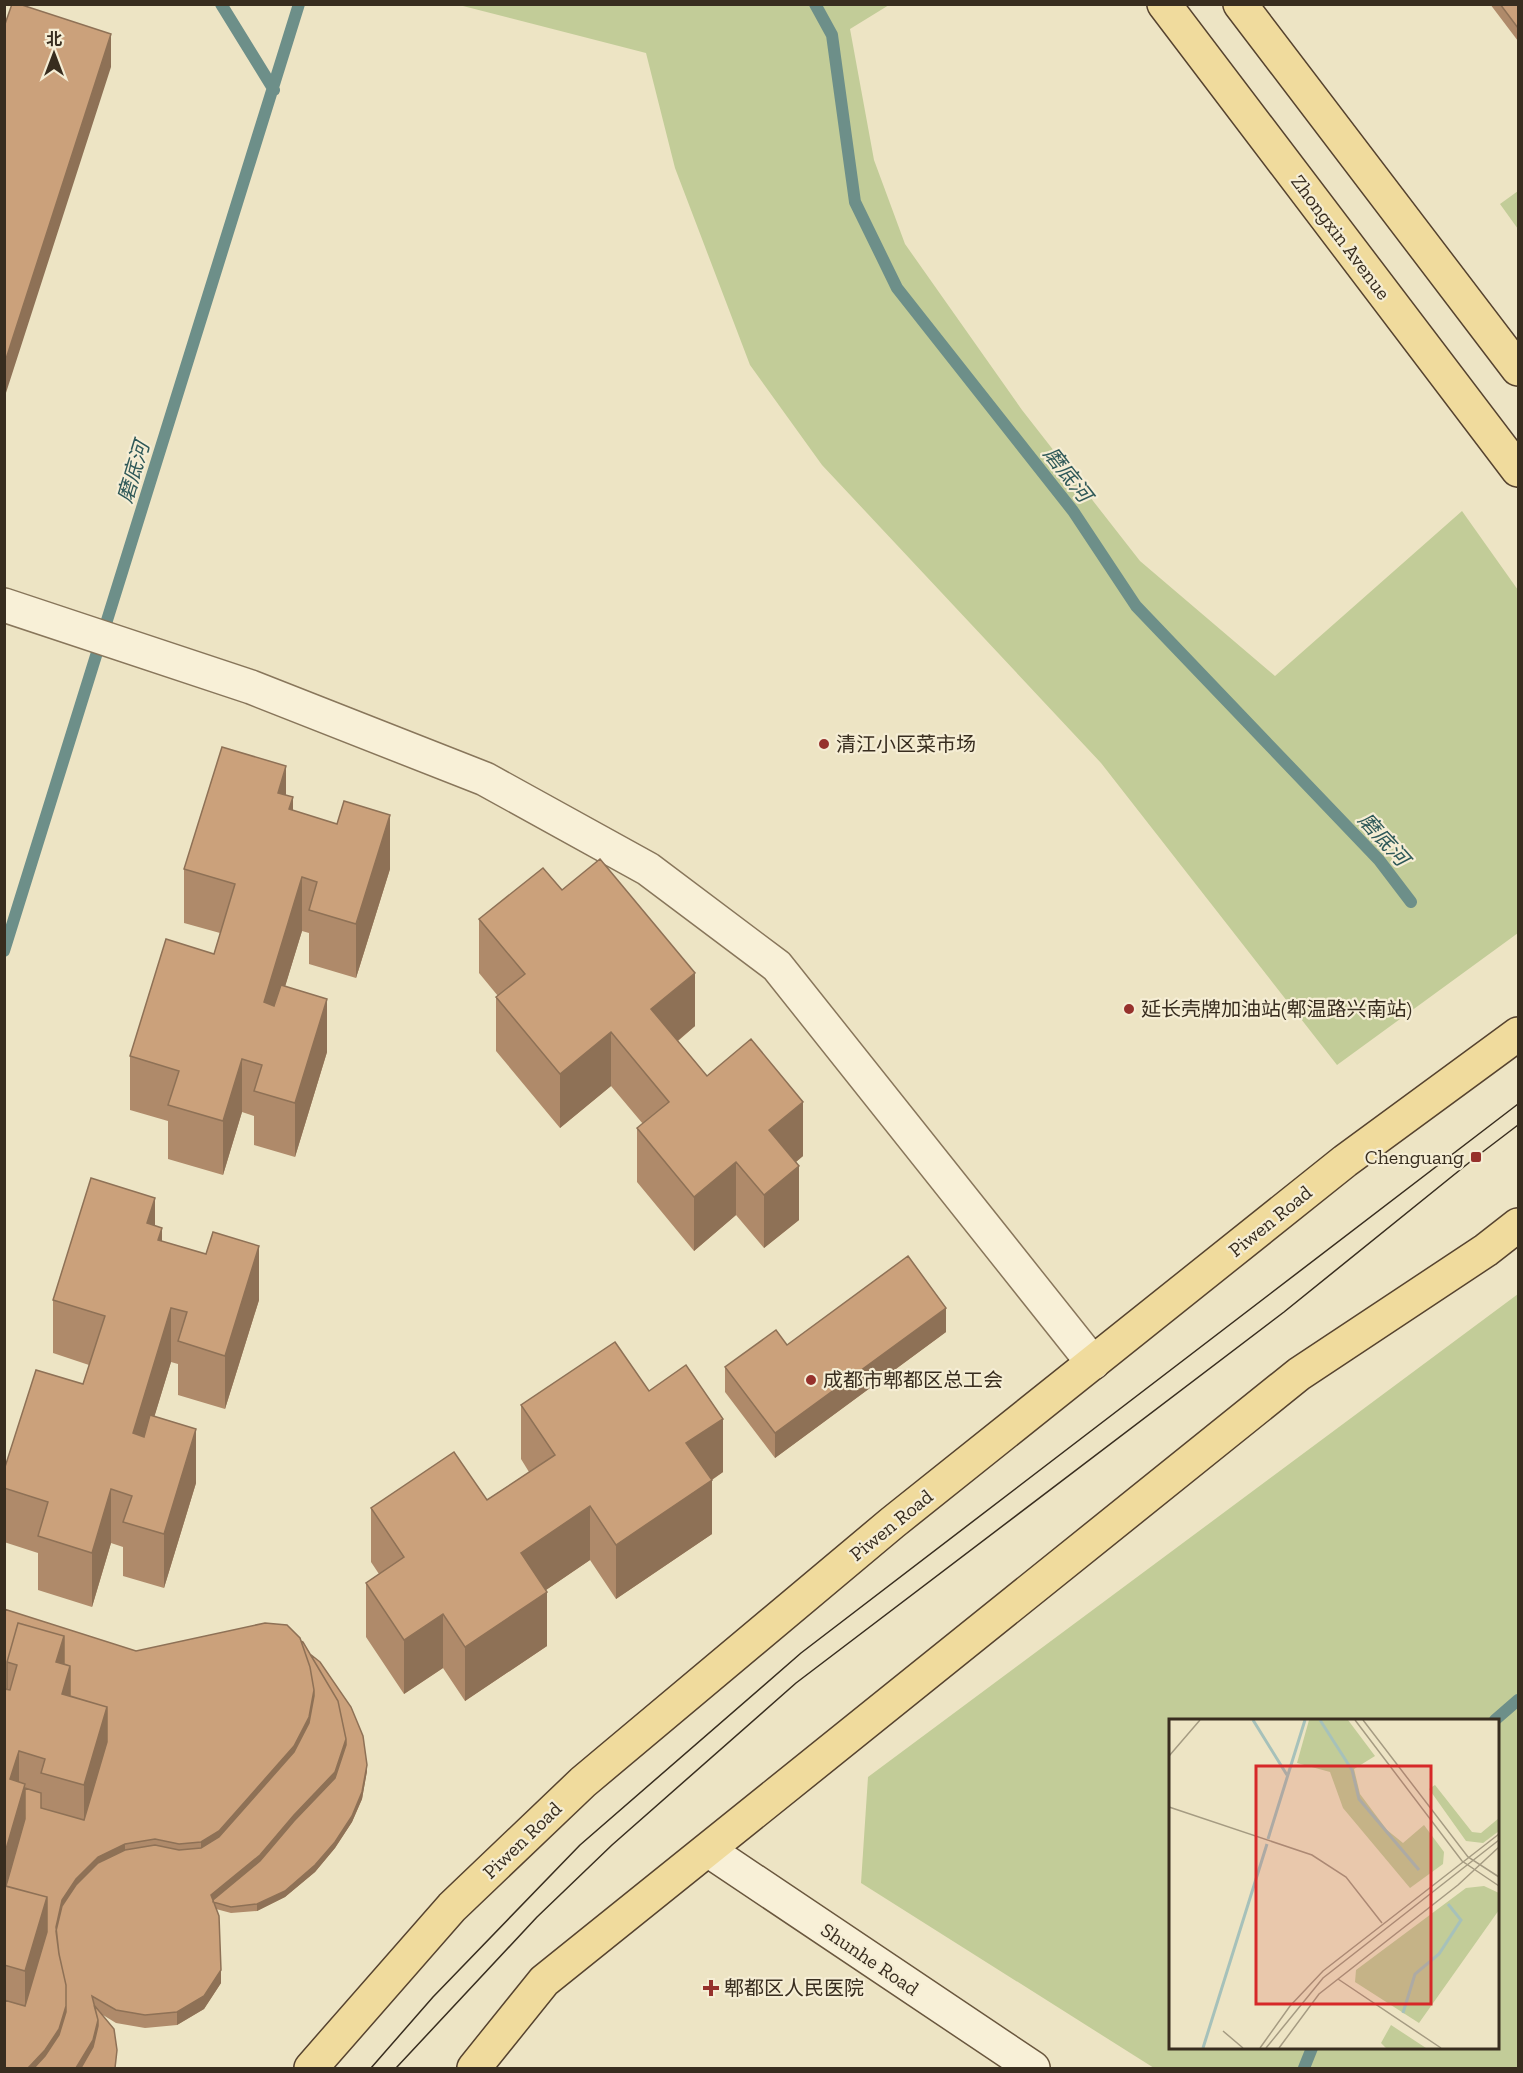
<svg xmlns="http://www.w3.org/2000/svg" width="1523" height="2073" font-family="'Zilla Slab','Noto Sans SC',serif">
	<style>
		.green { fill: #c2cc98; fill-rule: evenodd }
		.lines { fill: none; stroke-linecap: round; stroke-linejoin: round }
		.stream { stroke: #6d8f89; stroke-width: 12 }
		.street-casing { stroke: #88765b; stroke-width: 36 }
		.secondary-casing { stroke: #6a573e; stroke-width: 36 }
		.primary-casing { stroke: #56432f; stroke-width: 36 }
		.street { stroke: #f8f0d7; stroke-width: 33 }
		.secondary { stroke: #f8f0d7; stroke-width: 33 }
		.primary { stroke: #f0db9d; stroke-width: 33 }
		.tram { stroke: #382d1f; stroke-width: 1.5 }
		.wall { fill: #af8a6a }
		.shaded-wall { fill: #8e7156 }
		.building { fill: #cba17b; stroke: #8e7156; stroke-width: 1.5 }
		.poi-dot { fill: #96312c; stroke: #f5edd4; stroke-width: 2 }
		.labels { text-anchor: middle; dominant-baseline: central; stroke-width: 4.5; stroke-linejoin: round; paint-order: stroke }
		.street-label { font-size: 20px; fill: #382d1f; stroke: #f5edd4 }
		.poi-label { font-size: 20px; fill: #382d1f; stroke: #f5edd4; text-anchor: start }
		.water-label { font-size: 21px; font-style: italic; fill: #2e5858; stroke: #f5edd4 }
		.inset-river { fill: none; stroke: #a6c1ba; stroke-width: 3 }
		.inset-road { fill: none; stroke: #a59b82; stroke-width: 1.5 }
		.view { fill: #d62828; fill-opacity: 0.15; stroke: #d62828; stroke-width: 3 }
		.inset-edge { fill: none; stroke: #382d1f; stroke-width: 3 }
	</style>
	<rect width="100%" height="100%" fill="#ede4c4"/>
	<path class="green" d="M 459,5 L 889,5 L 850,29 L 874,160 L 905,244 L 1022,410 L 1140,561 L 1275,676 L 1462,511 L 1518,590 L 1518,933 L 1337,1065 L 1101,763 L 822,465 L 750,365 L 675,168 L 646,53 Z
		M 1518,191 L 1518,229 L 1500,204 Z
		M 1518,1294 L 1518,2068 L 1154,2068 L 861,1883 L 868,1777 ZM 1170,1720 L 1498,1720 L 1498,2048 L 1170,2048 Z"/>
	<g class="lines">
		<path class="stream" d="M 221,4 L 274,90
			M 815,4 L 832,35 L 855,202 L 897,288 L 1073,511 L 1136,606 L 1379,860 L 1411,902
			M 4,951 L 299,4
			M 1495,1720 L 1518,1700
			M 1304,2068 L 1312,2048"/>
		<defs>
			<path id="street" d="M 4,605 L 251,687 L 485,779 L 648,869 L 777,966 L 1093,1363"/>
			<path id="secondary" d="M 708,1850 L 1033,2068"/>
			<path id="primary" d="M 1164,4 L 1518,470
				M 1240,4 L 1518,369
				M 311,2068 L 452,1907 L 583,1782 L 892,1523 L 1345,1161 L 1518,1034
				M 474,2068 L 544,1981 L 1299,1374 L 1486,1250 L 1518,1225"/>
		</defs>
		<use href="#street" class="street-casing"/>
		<use href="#secondary" class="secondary-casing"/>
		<use href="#primary" class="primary-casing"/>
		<use href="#street" class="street"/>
		<use href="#secondary" class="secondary"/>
		<use href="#primary" class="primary"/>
		<path class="tram" d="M 371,2068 L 433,1997 L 580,1845 L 801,1653 L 1518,1104
			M 396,2068 L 537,1917 L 612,1845 L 796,1683 L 1284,1312 L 1476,1157 L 1518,1125"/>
	</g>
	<path class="wall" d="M 1490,4 L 1518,4 L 1518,41 Z
		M 286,795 L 293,810 L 390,869 L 356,978 L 309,964 L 309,933 L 302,931 L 285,986 L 327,1052 L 295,1157 L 254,1145 L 254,1116 L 242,1112 L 223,1175 L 168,1159 L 168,1121 L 130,1110 L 130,1056 L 214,954 L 220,933 L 184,923 L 184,869 Z
		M 562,890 L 695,1026 L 678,1041 L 707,1076 L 803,1156 L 796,1162 L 799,1220 L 764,1248 L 736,1215 L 694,1251 L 637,1182 L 637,1128 L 643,1124 L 611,1086 L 560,1128 L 496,1051 L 496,997 L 498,996 L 479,973 L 479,919 Z
		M 155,1226 L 162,1241 L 259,1300 L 225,1409 L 178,1395 L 178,1364 L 171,1362 L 154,1417 L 196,1483 L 164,1588 L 123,1576 L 123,1547 L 111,1543 L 92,1607 L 38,1590 L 38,1553 L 4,1542 L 4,1470 L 83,1384 L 89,1365 L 53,1353 L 53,1300 Z
		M 946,1332 L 775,1458 L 725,1392 L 725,1367 L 787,1345 Z
		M 649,1391 L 723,1472 L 712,1480 L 712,1534 L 616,1599 L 590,1560 L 546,1590 L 547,1646 L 465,1701 L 443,1668 L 404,1694 L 366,1637 L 366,1583 L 379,1574 L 371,1562 L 371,1508 L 487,1500 L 529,1472 L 521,1459 L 521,1405 Z
		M 4,1609 L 367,1771 L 362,1799 L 352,1822 L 335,1848 L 315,1872 L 285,1897 L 257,1911 L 231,1913 L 216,1909 L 221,1983 L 204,2009 L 177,2025 L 145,2028 L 116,2023 L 103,2015 L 117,2057 L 4,2068 Z"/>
	<path class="shaded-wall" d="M 111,34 L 111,67 L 4,399 L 4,365 Z
		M 286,766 L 286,820 L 278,793 Z
		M 293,797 L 293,851 L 289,809 Z
		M 390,815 L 390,869 L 356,978 L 356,924 Z
		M 302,877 L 302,931 L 264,1056 L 264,1002 Z
		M 695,973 L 695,1026 L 651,1063 L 651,1009 Z
		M 327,999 L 327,1052 L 295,1157 L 295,1103 Z
		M 611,1032 L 611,1086 L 560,1128 L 560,1074 Z
		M 242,1059 L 242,1112 L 223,1175 L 223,1121 Z
		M 803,1102 L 803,1156 L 769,1184 L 769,1130 Z
		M 736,1162 L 736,1215 L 694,1251 L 694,1197 Z
		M 799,1166 L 799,1220 L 764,1248 L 764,1195 Z
		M 155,1198 L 155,1252 L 147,1223 Z
		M 162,1228 L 162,1282 L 158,1240 Z
		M 259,1246 L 259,1300 L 225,1409 L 225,1356 Z
		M 171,1308 L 171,1362 L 133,1487 L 133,1433 Z
		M 946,1308 L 946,1332 L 775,1458 L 775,1433 Z
		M 723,1419 L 723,1472 L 686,1497 L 686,1443 Z
		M 196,1429 L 196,1483 L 164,1588 L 164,1534 Z
		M 712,1480 L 712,1534 L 616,1599 L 616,1545 Z
		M 111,1489 L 111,1543 L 92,1607 L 92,1553 Z
		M 590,1506 L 590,1560 L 521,1607 L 521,1553 Z
		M 547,1592 L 547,1646 L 465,1701 L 465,1647 Z
		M 443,1614 L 443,1668 L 404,1694 L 404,1640 Z
		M 64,1636 L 64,1689 L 56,1662 Z
		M 70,1666 L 70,1720 L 62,1694 Z
		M 314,1690 L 314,1708 L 309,1736 L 201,1861 L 201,1842 Z
		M 107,1707 L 107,1761 L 84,1839 L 84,1785 Z
		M 346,1739 L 346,1752 L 335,1785 L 260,1868 L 211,1901 L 211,1895 Z
		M 19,1751 L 19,1805 L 10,1779 Z
		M 367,1765 L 367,1771 L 362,1799 L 352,1822 L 335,1848 L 315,1872 L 285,1897 L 257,1911 L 257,1904 Z
		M 25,1784 L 25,1838 L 4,1909 L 4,1856 Z
		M 125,1844 L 125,1863 L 57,1942 L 56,1927 L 62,1900 L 76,1879 L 98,1857 Z
		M 47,1897 L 47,1951 L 25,2025 L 25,1971 Z
		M 221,1970 L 221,1983 L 204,2009 L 177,2025 L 177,2012 Z
		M 66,2006 L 66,2025 L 45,2068 L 28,2068 Z
		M 98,2020 L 98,2033 L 93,2053 L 84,2068 L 76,2068 Z"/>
	<path class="building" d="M 12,4 L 19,4 L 111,34 L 4,365 L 4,27 Z
		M 1500,4 L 1518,4 L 1518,28 Z
		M 222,747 L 286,766 L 278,793 L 293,797 L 289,809 L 337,824 L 344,801 L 390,815 L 356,924 L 309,910 L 317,882 L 302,877 L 264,1002 L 274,1006 L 281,985 L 327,999 L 295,1103 L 254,1091 L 262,1065 L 242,1059 L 223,1121 L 168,1105 L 179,1071 L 130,1056 L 166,939 L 214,954 L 235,884 L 184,869 Z
		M 600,859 L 695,973 L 651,1009 L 707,1076 L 751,1039 L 803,1102 L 769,1130 L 799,1166 L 764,1195 L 736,1162 L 694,1197 L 637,1128 L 669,1102 L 611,1032 L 560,1074 L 496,997 L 525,974 L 479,919 L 543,868 L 562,890 Z
		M 91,1178 L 155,1198 L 147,1223 L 162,1228 L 158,1240 L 206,1254 L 213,1232 L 259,1246 L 225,1356 L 178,1341 L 187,1312 L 171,1308 L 133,1433 L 144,1437 L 150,1415 L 196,1429 L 164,1534 L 123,1522 L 132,1496 L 111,1489 L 92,1553 L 38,1536 L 48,1502 L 4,1488 L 4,1470 L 36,1370 L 83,1384 L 105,1316 L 53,1300 Z
		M 908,1256 L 946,1308 L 775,1433 L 725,1367 L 776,1330 L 787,1345 Z
		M 615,1342 L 649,1391 L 686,1365 L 723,1419 L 686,1443 L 712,1480 L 616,1545 L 590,1506 L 521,1553 L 547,1592 L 465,1647 L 443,1614 L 404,1640 L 366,1583 L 404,1557 L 371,1508 L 454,1452 L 487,1500 L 555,1455 L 521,1405 Z
		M 4,1609 L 136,1651 L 265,1623 L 287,1625 L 300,1638 L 310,1667 L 314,1690 L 309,1717 L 294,1746 L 219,1831 L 201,1842 L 179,1844 L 155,1839 L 125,1844 L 98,1857 L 76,1879 L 62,1900 L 56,1927 L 59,1954 L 66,1985 L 66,2006 L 59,2029 L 45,2050 L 28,2068 L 4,2068 L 4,2000 L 25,2006 L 47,1932 L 47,1897 L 6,1886 L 25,1819 L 25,1788 L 41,1793 L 41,1808 L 84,1820 L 107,1742 L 107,1707 L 70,1696 L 70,1666 L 64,1664 L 64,1636 L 18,1623 L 7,1662 L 7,1689 L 4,1689 Z
		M 18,1623 L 64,1636 L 56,1662 L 70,1666 L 62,1694 L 107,1707 L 84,1785 L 41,1773 L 45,1759 L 19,1751 L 10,1779 L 25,1784 L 4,1856 L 4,1689 L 10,1690 L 17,1665 L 7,1662 Z
		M 301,1641 L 303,1642 L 338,1701 L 346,1739 L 335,1772 L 294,1815 L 260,1855 L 211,1895 L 219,1916 L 221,1970 L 204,1996 L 177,2012 L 145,2015 L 116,2010 L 92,1996 L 98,2020 L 93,2040 L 76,2068 L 34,2068 L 45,2056 L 59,2035 L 66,2012 L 66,1985 L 59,1954 L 56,1931 L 62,1906 L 76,1885 L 98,1863 L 125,1850 L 155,1845 L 179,1850 L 201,1848 L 219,1837 L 294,1752 L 309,1723 L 314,1696 L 314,1690 L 310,1667 Z
		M 310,1654 L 320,1662 L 351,1707 L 363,1736 L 367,1765 L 362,1792 L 352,1816 L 335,1842 L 315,1865 L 285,1891 L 257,1904 L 231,1907 L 213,1902 L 213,1900 L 260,1861 L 294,1821 L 335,1778 L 346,1745 L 346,1739 L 338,1701 Z
		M 5,1886 L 47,1897 L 25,1971 L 4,1965 L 4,1888 Z
		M 94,2005 L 114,2029 L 117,2050 L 115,2068 L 81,2068 L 93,2047 L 98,2026 L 98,2020 Z"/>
	<g class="poi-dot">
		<circle cx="824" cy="744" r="6"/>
		<circle cx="1129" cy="1009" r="6"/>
		<rect x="1470" y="1151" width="12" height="12" rx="3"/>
		<circle cx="811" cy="1380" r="6"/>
		<path d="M708 1979h6v6h6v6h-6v6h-6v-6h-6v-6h6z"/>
	</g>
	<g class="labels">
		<g class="street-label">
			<text transform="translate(1341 237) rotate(53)">Zhongxin Avenue</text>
			<text transform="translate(1270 1221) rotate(-39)">Piwen Road</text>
			<text transform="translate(891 1525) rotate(-39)">Piwen Road</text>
			<text transform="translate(522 1840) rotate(-44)">Piwen Road</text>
			<text transform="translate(870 1959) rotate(34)">Shunhe Road</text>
		</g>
		<g class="poi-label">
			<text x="836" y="744">清江小区菜市场</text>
			<text x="1141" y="1009">延长壳牌加油站(郫温路兴南站)</text>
			<text x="1464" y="1157" text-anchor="end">Chenguang</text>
			<text x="823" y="1380">成都市郫都区总工会</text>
			<text x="724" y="1988">郫都区人民医院</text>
		</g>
		<g class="water-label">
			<text transform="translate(133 472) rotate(-73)">磨底河</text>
			<text transform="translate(1068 474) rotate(52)">磨底河</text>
			<text transform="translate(1384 839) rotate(48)">磨底河</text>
		</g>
	</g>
	<g transform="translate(1169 1719)">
		<rect width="330" height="330" fill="#ede4c4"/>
		<path d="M 140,1 L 179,1 L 206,37 L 185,50 L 191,75 L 218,111 L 234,124 L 255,106 L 275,133 L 274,145 L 241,169 L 174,89 L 161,53 L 128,44 ZM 266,66 L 303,113 L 312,114 L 330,99 L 330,112 L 314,124 L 297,122 L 260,70 ZM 315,167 L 330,174 L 330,191 L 250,304 L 186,263 L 187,251 L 297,169 ZM 222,306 L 257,329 L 217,329 L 212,324 Z" fill="#c2cc98"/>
		<path class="inset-river" d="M 84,1 L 118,56M 151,1 L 183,51 L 190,80 L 250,151M 99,120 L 136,1M 234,294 L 246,255 L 270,235 L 292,201 L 279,185M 34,329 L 98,125"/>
		<path class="inset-road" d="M 186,1 L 293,142 L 330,167M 194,1 L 299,138 L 330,158M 0,37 L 31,1M 0,88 L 143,136 L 177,158 L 213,204M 169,260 L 272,329M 54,312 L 74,329M 91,329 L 121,287 L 154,252 L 330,115M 97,329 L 154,259 L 330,121M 110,329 L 150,275 L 289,166 L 330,128"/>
		<path class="view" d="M 87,47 L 262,47 L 262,285 L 87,285 Z"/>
		<rect width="330" height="330" class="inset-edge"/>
	</g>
	<rect width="1523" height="2073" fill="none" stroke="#382d1f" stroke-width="12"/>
	<g transform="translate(54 54)" stroke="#f5edd4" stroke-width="4.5" paint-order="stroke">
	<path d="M0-4.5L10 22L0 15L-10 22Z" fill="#382d1f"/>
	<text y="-9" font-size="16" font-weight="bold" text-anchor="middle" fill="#382d1f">北</text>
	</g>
</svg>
